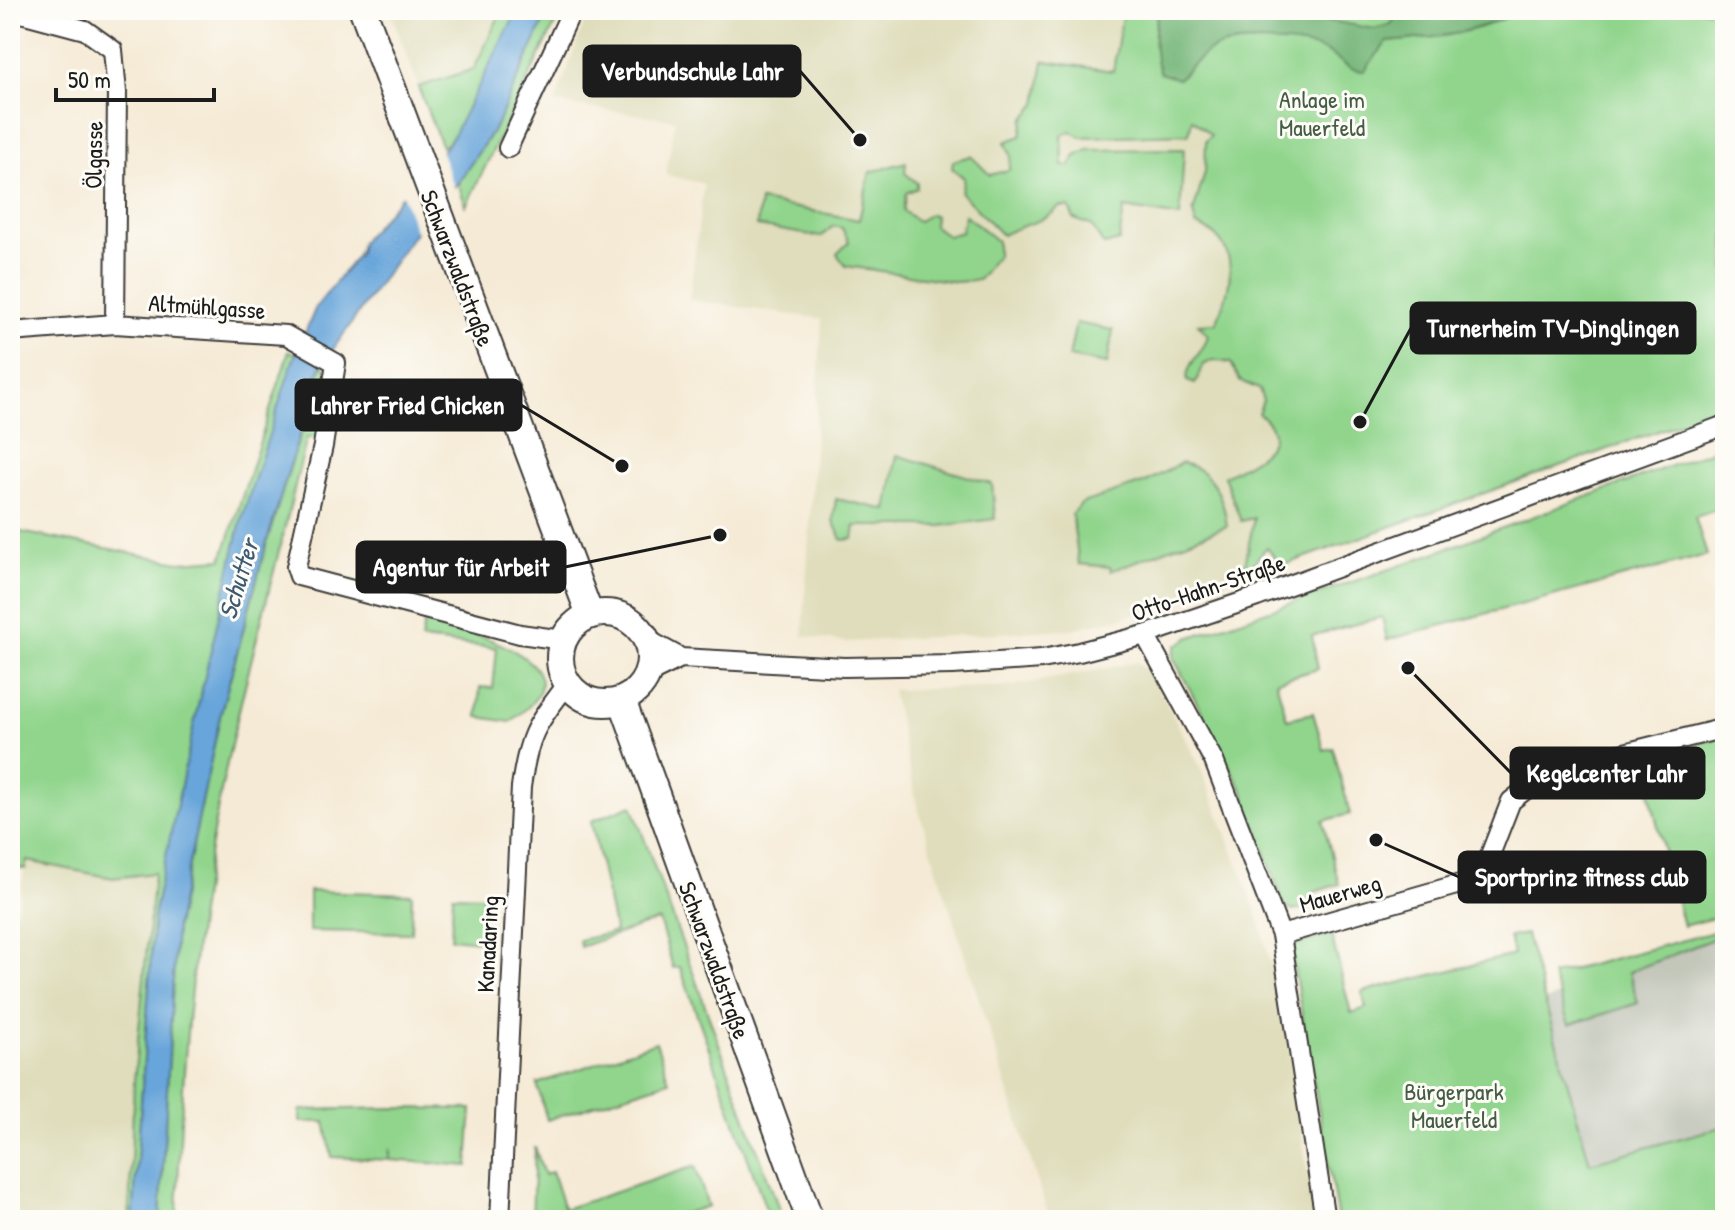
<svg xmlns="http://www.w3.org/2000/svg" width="1735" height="1230" font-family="'Patrick Hand',sans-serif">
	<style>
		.built { fill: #dfddbb }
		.industrial { fill: #c3c6b9 }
		.green { fill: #91d58d; stroke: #567854; stroke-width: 2 }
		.forest { fill: #74b678; stroke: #48694a; stroke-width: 2 }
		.water { fill: #68a5da; stroke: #42607b; stroke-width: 2 }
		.pier { fill: #f5ead5 }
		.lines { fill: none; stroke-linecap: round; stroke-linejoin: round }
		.street-casing { stroke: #3d3b38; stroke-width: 22 }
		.secondary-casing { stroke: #3d3b38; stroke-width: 30 }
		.street { stroke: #fff; stroke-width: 18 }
		.secondary { stroke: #fff; stroke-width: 26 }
		.labels { text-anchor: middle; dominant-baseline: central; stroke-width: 6; stroke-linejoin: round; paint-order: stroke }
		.park-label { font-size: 24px; fill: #455d44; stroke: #fdfcf7 }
		.street-label { font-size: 24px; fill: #1c1c1c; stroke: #fdfcf7 }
		.water-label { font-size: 26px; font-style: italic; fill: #3e5a71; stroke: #fdfcf7 }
		.leader { fill: none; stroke: #1c1c1c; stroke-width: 3 }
		.callout-dot { fill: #1c1c1c; stroke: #fdfcf7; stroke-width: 3 }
		.callout { fill: #1c1c1c; stroke: #1c1c1c; stroke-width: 3 }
		.callout-label { font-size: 26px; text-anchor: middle; font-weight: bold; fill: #fff }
	</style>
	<rect width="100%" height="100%" fill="#fdfcf7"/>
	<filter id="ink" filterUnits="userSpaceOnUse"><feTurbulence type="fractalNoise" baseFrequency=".0125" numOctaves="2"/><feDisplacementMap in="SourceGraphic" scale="16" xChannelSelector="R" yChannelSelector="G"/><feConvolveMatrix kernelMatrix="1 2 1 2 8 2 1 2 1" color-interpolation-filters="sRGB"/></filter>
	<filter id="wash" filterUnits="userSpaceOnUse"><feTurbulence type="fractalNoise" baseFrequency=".006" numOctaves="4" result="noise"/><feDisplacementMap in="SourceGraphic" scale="32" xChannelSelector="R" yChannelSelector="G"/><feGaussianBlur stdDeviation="1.8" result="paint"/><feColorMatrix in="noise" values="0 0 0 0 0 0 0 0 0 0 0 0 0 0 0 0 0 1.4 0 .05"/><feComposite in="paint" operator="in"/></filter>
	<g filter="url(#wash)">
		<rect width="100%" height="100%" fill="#f5ead5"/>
		<path class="built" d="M 390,10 L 501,10 L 474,68 L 418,86 Z
			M 589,10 L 1140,10 L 1216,139 L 1291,368 L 1251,567 L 1243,575 L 1122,618 L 1071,629 L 845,642 L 803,636 L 822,319 L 689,300 L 704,184 L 666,175 L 675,120 L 555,103 Z
			M 1138,662 L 1153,679 L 1199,764 L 1257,913 L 1284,1011 L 1314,1220 L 1050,1220 L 949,907 L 917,804 L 892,690 L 1013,686 Z
			M 26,861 L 113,878 L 154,873 L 134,1081 L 129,1220 L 10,1220 L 10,910 L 17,911 Z"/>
		<path class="industrial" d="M 1725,934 L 1725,1126 L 1590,1163 L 1545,1001 Z"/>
		<path class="green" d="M 502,10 L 518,10 C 507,36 463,135 442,147 L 418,87 L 474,69 Z
			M 549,10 L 562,10 L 466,206 L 458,184 L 497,124 Z
			M 1123,10 L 1401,10 L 1392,23 L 1446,10 L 1725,10 L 1725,407 L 1281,566 L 1267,547 L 1243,575 L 1254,518 L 1241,521 L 1224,476 C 1248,463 1298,443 1258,413 L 1263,401 L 1259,389 L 1240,381 L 1231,363 L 1213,360 L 1203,365 L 1195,384 L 1187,381 C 1187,359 1204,355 1208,335 L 1198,324 L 1216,323 C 1233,286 1242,241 1196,225 L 1193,213 L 1205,172 L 1206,141 L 1211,135 L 1192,119 L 1189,134 L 1081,137 L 1071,131 L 1062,135 L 1063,166 L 1070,166 L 1076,156 L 1088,150 L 1184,149 L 1180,217 L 1124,208 L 1119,241 L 1104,245 L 1091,225 L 1074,219 L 1069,207 L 1059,207 C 1044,223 1022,224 1002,235 L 961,193 L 964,178 L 952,168 L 953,161 L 971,156 L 990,175 L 1009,170 L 1011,155 L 1005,142 L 1021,136 L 1024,119 L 1037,104 L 1044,61 L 1113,71 Z
			M 906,162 L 905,173 L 917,183 L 917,188 L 906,193 L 903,211 L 918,221 L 930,214 L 935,216 L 934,226 L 948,236 L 961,232 L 965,215 L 997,241 L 997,256 L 978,280 L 957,282 L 846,266 L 837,254 L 849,242 L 842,228 L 833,226 L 821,237 L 757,226 L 760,201 L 859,220 L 870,172 Z
			M 1076,323 L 1113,330 L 1107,364 L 1069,357 Z
			M 289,351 L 296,354 L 241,521 L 154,912 L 133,1220 L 129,1220 L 134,1081 L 154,873 L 113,878 L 27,861 L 25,869 L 10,866 L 10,530 L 179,562 L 222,559 Z
			M 322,365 L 330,372 L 317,438 L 307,438 L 298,473 C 271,589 237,705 215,822 C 190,954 181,1086 177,1220 L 160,1220 L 176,926 L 221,712 L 268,538 Z
			M 1725,446 L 1725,507 L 1695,517 L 1707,555 L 1387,640 L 1382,617 L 1312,636 L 1318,669 L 1276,681 L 1287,719 L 1313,713 L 1324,750 L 1333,748 L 1350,814 L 1323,821 L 1339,884 L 1312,893 L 1316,906 L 1293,911 L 1285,907 L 1243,792 L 1173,657 L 1176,646 L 1188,638 L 1396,567 Z
			M 897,455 L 992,484 L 995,519 L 941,526 L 855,526 L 853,539 L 842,540 L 833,521 L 836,499 L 887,510 Z
			M 1181,463 C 1212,468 1224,498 1227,526 L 1111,571 L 1110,567 L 1079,564 L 1072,514 L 1082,503 L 1146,482 Z
			M 425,618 C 452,627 542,648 541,684 C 540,700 521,713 510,722 L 478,717 L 480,687 L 493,688 L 497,648 L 421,640 Z
			M 1725,736 L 1725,915 L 1683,926 L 1641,759 Z
			M 632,805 L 783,1220 L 754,1220 L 768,1215 L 680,967 L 673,968 L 659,920 L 580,947 L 579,940 L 615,932 L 591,821 Z
			M 309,891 L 412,894 L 411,933 L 309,931 Z
			M 453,895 L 483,896 L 479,941 L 451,938 Z
			M 1725,929 L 1725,934 L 1629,972 L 1638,1003 L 1569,1025 L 1552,975 Z
			M 1331,934 L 1351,1013 L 1366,1008 L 1362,992 L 1513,955 L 1509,937 L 1526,934 L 1590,1163 L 1725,1126 L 1725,1220 L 1338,1220 L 1290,946 Z
			M 656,1042 L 669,1081 L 547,1120 L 537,1084 Z
			M 394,1108 L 472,1109 L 468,1166 L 390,1160 L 390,1148 L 389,1160 L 332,1157 L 325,1122 L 300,1122 L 300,1110 Z
			M 535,1147 L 544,1175 L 552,1172 L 564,1209 L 695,1166 L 708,1206 L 664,1220 L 532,1220 Z"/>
		<path class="forest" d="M 1158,10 L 1270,10 L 1375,29 L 1391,24 L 1401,10 L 1522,10 C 1471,35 1443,37 1387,42 L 1364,71 C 1346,71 1342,60 1327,52 C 1304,41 1234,38 1211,50 C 1199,57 1188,70 1178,79 L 1160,73 C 1152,52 1154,32 1158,10 Z"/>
		<path class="water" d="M 518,10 L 549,10 L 497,124 L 458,183 L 416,231 L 320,368 L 268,538 L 221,712 L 176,926 L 160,1220 L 133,1220 L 154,912 L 197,710 L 241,521 L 292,363 L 316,307 L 359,253 L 361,242 L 449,143 Z"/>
		<path class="pier" d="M 439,147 L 456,192 L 417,236 L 401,190 Z"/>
	</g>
	<g filter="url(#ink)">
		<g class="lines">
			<defs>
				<path id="street" d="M 10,10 L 85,30 L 113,50 L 117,92 L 115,324
					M 508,148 L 572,10
					M 10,332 L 115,324 L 286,335 L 336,363 L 323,446 L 296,567 L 299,576 L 520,634 L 563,640
					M 1145,635 L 1214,761 L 1281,935 L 1481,878 L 1511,801 L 1548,772 L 1725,728
					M 648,640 L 681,658 L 844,667 L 953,665 L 1042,659 L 1079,652 L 1145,635 L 1257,597 L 1725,425
					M 648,674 L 681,658
					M 1281,935 L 1325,1220
					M 500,1220 L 521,787 C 529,732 535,727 568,683"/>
				<path id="secondary" d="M 363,10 L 590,615
					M560 658a45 45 0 1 1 90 0a45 45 0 1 1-90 0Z
					M 622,700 L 810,1220"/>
			</defs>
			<use href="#street" class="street-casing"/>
			<use href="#secondary" class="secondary-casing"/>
			<use href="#street" class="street"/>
			<use href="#secondary" class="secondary"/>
		</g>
	</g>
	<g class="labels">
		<g class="park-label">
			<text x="1322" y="99">Anlage im<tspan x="1322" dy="28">Mauerfeld</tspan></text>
			<text x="1454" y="1091">Bürgerpark<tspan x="1454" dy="28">Mauerfeld</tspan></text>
		</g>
		<g class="street-label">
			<text transform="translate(93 155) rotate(-89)">Ölgasse</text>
			<text transform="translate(458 268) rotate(69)">Schwarzwaldstraße</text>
			<text transform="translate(207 306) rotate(4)">Altmühlgasse</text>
			<text transform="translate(1208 587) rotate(-19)">Otto-Hahn-Straße</text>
			<text transform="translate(1340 893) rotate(-16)">Mauerweg</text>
			<text transform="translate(487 944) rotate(-87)">Kanadaring</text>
			<text transform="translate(715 960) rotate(70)">Schwarzwaldstraße</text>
		</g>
		<g class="water-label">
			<text transform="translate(238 579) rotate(-73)">Schutter</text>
		</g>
	</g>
	<path class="leader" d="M860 140L800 71M1360 422L1411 328M622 466L521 405M720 535L565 567M1408 668L1511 773M1376 840L1459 877"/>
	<g class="callout-dot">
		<circle cx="860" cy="140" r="8"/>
		<circle cx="1360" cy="422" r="8"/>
		<circle cx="622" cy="466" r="8"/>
		<circle cx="720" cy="535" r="8"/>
		<circle cx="1408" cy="668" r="8"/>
		<circle cx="1376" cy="840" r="8"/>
	</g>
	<g class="callout">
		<rect x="584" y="46" width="216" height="50" rx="8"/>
		<rect x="1411" y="303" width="284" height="50" rx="8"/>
		<rect x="296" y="380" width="225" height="50" rx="8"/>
		<rect x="357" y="542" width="208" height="50" rx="8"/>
		<rect x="1511" y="748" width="193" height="50" rx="8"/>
		<rect x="1459" y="852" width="246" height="50" rx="8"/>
	</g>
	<g class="callout-label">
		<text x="692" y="80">Verbundschule Lahr</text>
		<text x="1553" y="337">Turnerheim TV-Dinglingen</text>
		<text x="408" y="414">Lahrer Fried Chicken</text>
		<text x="461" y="576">Agentur für Arbeit</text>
		<text x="1607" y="782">Kegelcenter Lahr</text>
		<text x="1582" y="886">Sportprinz fitness club</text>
	</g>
	<rect width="1735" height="1230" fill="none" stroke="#fdfcf7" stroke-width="40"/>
	<path d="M56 88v12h158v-12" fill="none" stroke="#1c1c1c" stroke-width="4"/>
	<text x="68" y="88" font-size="24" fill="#1c1c1c" stroke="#fdfcf7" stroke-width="6" paint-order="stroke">50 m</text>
</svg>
